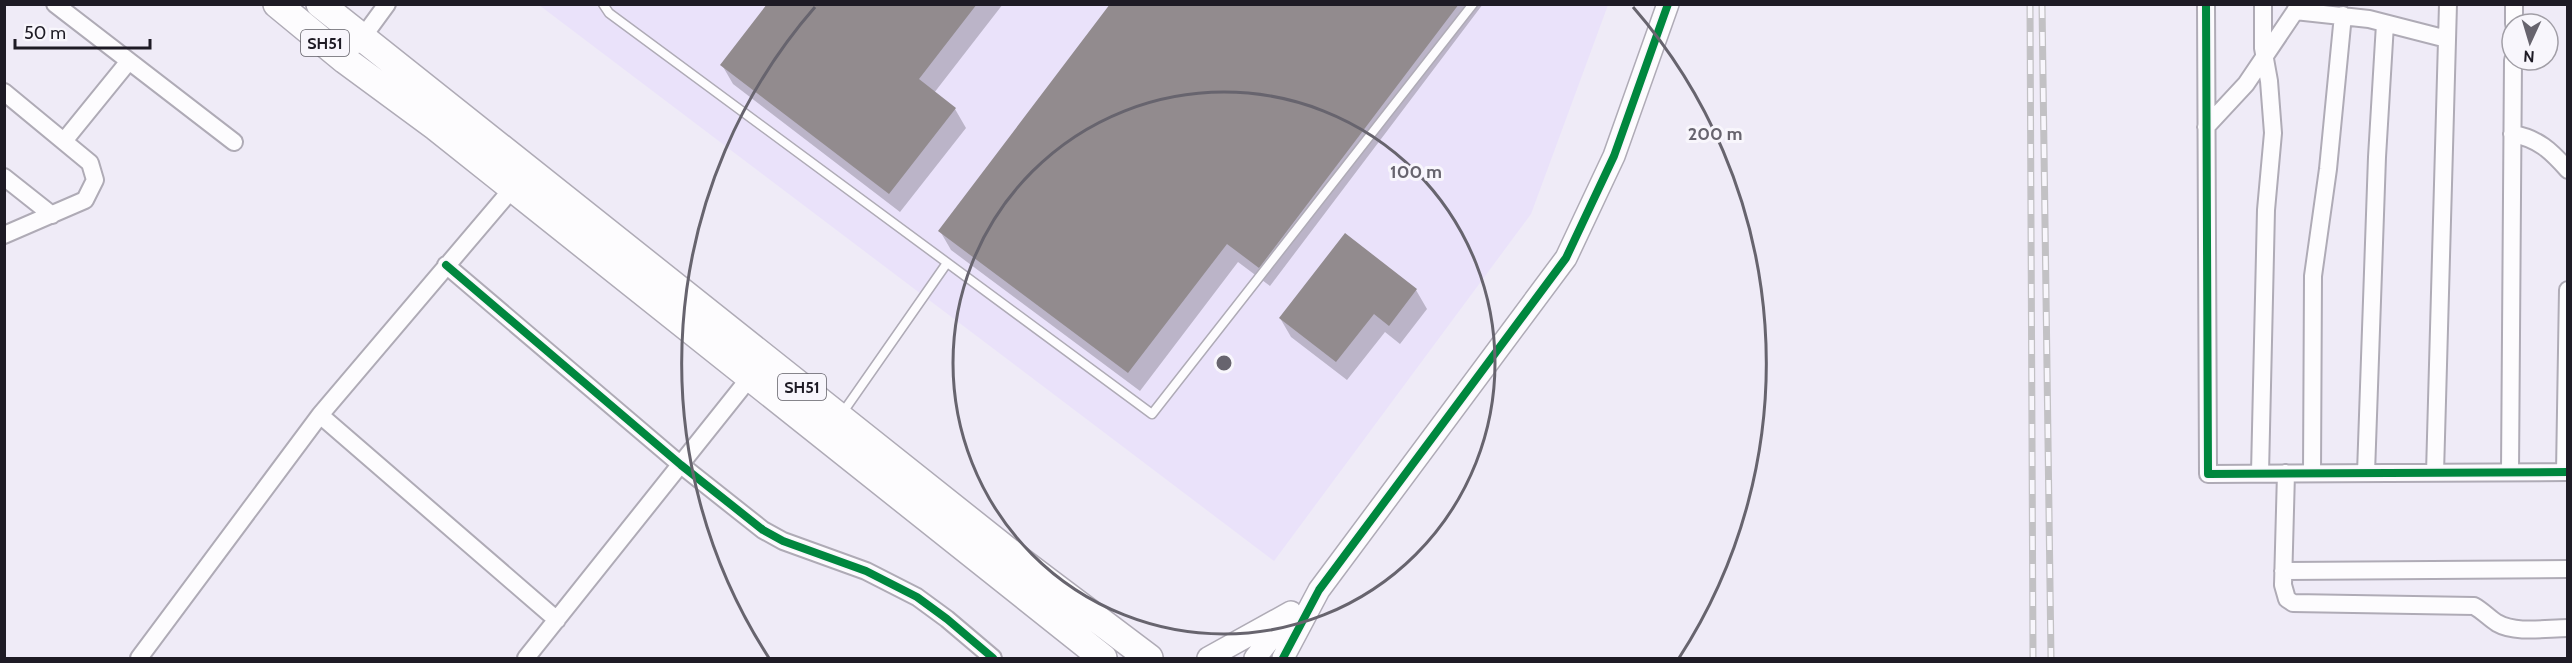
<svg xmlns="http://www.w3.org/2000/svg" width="2572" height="663" font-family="Cabin,sans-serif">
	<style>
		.built { fill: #eae2fa }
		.shadow { fill: #0003 }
		.building { fill: #928b8e }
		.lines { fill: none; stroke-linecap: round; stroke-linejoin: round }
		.service-casing { stroke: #afabb6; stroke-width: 11 }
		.minor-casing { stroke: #afabb6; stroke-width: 20 }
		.tertiary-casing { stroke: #afabb6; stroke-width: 24 }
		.primary-casing { stroke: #afabb6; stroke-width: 30 }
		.service { stroke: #fdfcfe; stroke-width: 8 }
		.minor { stroke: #fdfcfe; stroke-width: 16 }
		.tertiary { stroke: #fdfcfe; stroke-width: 21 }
		.primary { stroke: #fdfcfe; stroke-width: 27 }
		.rail-casing { stroke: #c2c1c4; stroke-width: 7 }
		.rail { stroke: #f8f6fc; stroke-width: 4.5; stroke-dasharray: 14; stroke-linecap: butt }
		.cycleway-casing { stroke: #f8f6fc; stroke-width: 11 }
		.cycleway { stroke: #00873e; stroke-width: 8 }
		.ring { fill: none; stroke: #67646e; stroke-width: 3 }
		.labels { text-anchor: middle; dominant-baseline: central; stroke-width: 6; stroke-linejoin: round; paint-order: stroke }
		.shield { fill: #f8f6fc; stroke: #5f5d66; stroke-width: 1.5 }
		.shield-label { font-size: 16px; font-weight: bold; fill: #1e1b25 }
		.centre { fill: #67646e; stroke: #f8f6fc; stroke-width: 3 }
		.ring-label { font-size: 18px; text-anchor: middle; font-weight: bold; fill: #67646e; stroke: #f8f6fc; stroke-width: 6; stroke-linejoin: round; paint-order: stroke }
	</style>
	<rect width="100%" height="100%" fill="#efebf7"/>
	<path class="built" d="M 539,5 L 1608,5 L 1531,214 L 1274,561 Z"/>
	<path class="shadow" d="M 769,4 L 1003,4 L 934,93 L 955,109 L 966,128 L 900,212 L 733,84 L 722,65 Z
		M 1112,4 L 1483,4 L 1270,286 L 1238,262 L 1140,391 L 951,250 L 940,231 Z
		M 1416,290 L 1427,309 L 1400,344 L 1385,332 L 1347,380 L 1291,337 L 1280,318 Z"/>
	<path class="building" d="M 767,4 L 977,4 L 919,79 L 956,108 L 889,194 L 720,65 Z
		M 1110,4 L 1459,4 L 1259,268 L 1227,244 L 1128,373 L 938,231 Z
		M 1345,233 L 1417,289 L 1389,326 L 1374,314 L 1336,362 L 1279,318 Z"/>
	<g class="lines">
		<defs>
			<path id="service" d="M 603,4 L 609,13 L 1152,414 L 1473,4
				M 841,415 L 947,263"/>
			<path id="minor" d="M 55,4 L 234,142
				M 2206,4 L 2208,474 L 2568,472
				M 2295,11 L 2369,19 L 2447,39
				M 2514,24 L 2514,4
				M 357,45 L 387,4
				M 4,92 L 90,163 L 95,180 L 85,200 L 4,235
				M 2206,127 L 2246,84 L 2300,4
				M 2512,134 C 2538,138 2551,151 2568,170
				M 64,141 L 129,61
				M 4,177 L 52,215
				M 446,265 L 681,465 L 763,530 L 783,541 L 866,571 L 917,597 L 947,619 L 993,658
				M 320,415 L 557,620
				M 2510,472 L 2513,60
				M 2565,472 L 2568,290
				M 2260,473 L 2266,210 L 2273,133 L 2269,81 L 2263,48 L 2263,4
				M 2286,473 L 2283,585 L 2287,599 L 2293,603 L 2474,606 C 2483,611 2489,618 2497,623 C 2516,634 2547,628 2568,628
				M 2312,473 L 2313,276 L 2328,169 L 2343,15
				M 2366,473 L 2377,157 L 2385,24
				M 2435,473 L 2448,4
				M 2283,571 L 2568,569
				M 139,658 L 320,415 L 512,189
				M 526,658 L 755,371"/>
			<path id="tertiary" d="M 1208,658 L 1291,612
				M 1255,658 L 1283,623
				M 1283,658 L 1319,590 L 1566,258 L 1614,156 L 1668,4"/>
			<path id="primary" d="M 277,4 L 345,60 L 436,127 L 1103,658
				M 320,4 L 1019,560 L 1149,658"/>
		</defs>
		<use href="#service" class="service-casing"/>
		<use href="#minor" class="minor-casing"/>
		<use href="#tertiary" class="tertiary-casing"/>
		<use href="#primary" class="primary-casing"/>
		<use href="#service" class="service"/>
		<use href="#minor" class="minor"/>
		<use href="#tertiary" class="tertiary"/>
		<use href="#primary" class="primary"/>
		<defs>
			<path id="rail" d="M 2030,4 L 2033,658
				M 2042,4 L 2051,658"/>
		</defs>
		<use href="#rail" class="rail-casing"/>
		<use href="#rail" class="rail"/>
		<defs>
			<path id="cycleway" d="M 2206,4 L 2208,474 L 2568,472
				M 446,265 L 681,465 L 763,530 L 783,541 L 866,571 L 917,597 L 947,619 L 993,658
				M 1283,658 L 1319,590 L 1566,258 L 1614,156 L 1668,4"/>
		</defs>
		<use href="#cycleway" class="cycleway-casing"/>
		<use href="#cycleway" class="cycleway"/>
	</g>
	<g class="ring">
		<circle cx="1224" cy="363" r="271"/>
		<path d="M769 658A542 542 0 0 1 815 7M1633 7A542 542 0 0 1 1679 658"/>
	</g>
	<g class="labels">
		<g class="shield">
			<rect x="301" y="30" width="48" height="26" rx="4.5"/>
			<rect x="778" y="374" width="48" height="26" rx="4.5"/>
		</g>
		<g class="shield-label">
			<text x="325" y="43">SH51</text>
			<text x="802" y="387">SH51</text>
		</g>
	</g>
	<circle cx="1224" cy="363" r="9" class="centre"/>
	<g class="ring-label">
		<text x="1715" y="140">200 m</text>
		<text x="1416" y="178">100 m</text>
	</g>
	<rect width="2572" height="663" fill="none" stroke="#1e1b25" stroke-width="12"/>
	<g transform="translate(2530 42) rotate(184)"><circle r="28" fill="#f8f6fc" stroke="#a19ea6" stroke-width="1.5"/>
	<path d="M0-4.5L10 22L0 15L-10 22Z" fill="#67646e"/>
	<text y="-9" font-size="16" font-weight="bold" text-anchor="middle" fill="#1e1b25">N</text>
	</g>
	<path d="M15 39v9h135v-9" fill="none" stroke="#1e1b25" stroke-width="3"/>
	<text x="24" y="39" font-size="18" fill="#1e1b25" stroke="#f8f6fc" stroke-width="4.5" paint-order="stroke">50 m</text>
</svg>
